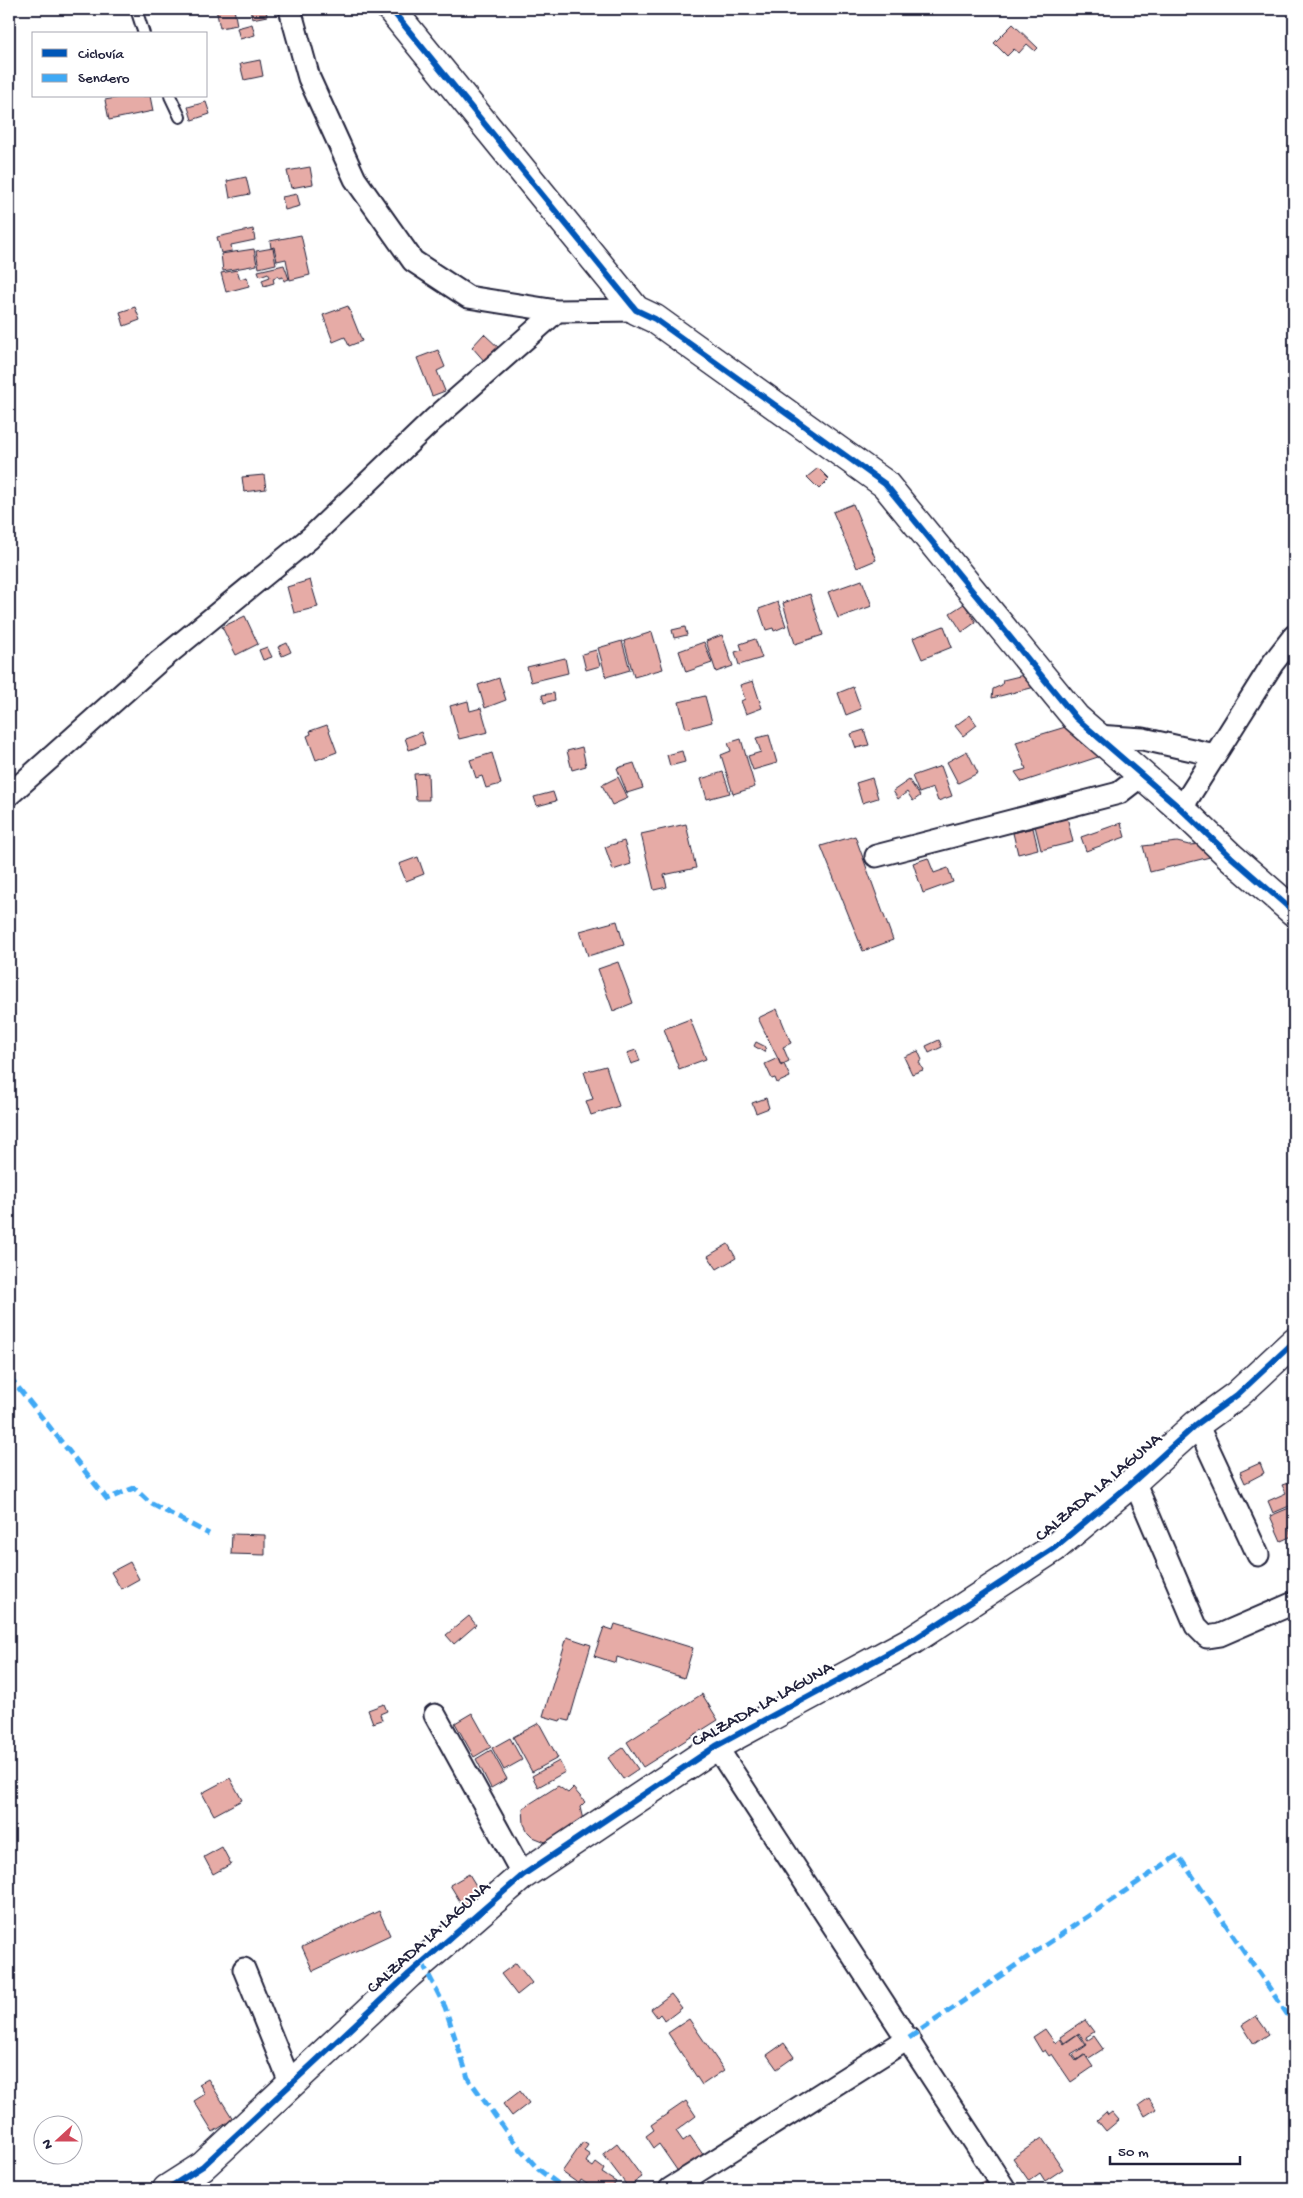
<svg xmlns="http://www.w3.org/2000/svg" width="1303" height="2198" font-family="'Gochi Hand',sans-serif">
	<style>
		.building { fill: #e6aba6; stroke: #22223b }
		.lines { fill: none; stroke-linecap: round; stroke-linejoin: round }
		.lane-casing { stroke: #22223b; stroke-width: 14 }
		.street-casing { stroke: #22223b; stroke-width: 25 }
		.secondary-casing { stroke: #22223b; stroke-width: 31 }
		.lane { stroke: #fff; stroke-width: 10 }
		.street { stroke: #fff; stroke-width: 21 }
		.secondary { stroke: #fff; stroke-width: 28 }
		.quiet { stroke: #3fa9f5; stroke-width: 5; stroke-dasharray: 10 5; stroke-linecap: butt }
		.cycleway-casing { stroke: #fff; stroke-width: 9 }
		.cycleway { stroke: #0057b8; stroke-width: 6 }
		.labels { text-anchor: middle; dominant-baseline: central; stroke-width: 4; stroke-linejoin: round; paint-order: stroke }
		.street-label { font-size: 18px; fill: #22223b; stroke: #fff }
	</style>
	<rect width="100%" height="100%" fill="#fff"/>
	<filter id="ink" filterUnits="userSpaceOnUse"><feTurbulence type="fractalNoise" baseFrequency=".02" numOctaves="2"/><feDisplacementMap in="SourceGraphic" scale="10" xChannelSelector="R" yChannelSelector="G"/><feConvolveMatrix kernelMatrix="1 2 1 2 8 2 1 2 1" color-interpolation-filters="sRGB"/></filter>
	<g filter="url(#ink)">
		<path class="building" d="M 175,9 L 194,9 L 176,13 Z
			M 216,9 L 234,9 L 237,25 L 220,28 Z
			M 250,9 L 266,9 L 267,16 L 252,19 Z
			M 252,24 L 255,35 L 240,39 L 237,28 Z
			M 1013,24 L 1038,48 L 1035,51 L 1027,44 L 1019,53 L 1014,49 L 1007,56 L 994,43 Z
			M 260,60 L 263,76 L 244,80 L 240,64 Z
			M 126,96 L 150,96 L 153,111 L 109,120 L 105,100 Z
			M 206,102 L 210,114 L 192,120 L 188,107 Z
			M 310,167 L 313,184 L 291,188 L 287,171 Z
			M 246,177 L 250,194 L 230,198 L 227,181 Z
			M 297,194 L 300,206 L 285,210 L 282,197 Z
			M 253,229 L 255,240 L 231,245 L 232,251 L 221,253 L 217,237 Z
			M 301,235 L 310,275 L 290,280 L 286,259 L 277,261 L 274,247 L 271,248 L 270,241 Z
			M 273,248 L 276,264 L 259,268 L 256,251 Z
			M 254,249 L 257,265 L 223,271 L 221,254 Z
			M 284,265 L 289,279 L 284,281 L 283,277 L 279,278 L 278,276 L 273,278 L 274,283 L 264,286 L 262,280 L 270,277 L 268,273 L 260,276 L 258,271 Z
			M 237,270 L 240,279 L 247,277 L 249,286 L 226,292 L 221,273 Z
			M 348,306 L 362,341 L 349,346 L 345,337 L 333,342 L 323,315 Z
			M 135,307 L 140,320 L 124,326 L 120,312 Z
			M 484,334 L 500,349 L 486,363 L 472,347 Z
			M 438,350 L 445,367 L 437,371 L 445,391 L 432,396 L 417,358 Z
			M 818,468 L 829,479 L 819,489 L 807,477 Z
			M 264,475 L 266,489 L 244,492 L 242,477 Z
			M 853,504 L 876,560 L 857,568 L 833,512 Z
			M 310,580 L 318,607 L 294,613 L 287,587 Z
			M 862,580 L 872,606 L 838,618 L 828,592 Z
			M 810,594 L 823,635 L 795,644 L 783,603 Z
			M 778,602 L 786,626 L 774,631 L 773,628 L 766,630 L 759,609 Z
			M 964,604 L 976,622 L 962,632 L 950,613 Z
			M 245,616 L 258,644 L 236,655 L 222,627 Z
			M 944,626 L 952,647 L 922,659 L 913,638 Z
			M 685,627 L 687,635 L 674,638 L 672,630 Z
			M 652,632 L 663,669 L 634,677 L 624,641 Z
			M 722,635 L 733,666 L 716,672 L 706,641 Z
			M 755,639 L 762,658 L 739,665 L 735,652 L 742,650 L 740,644 Z
			M 622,641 L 630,670 L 606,677 L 598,648 Z
			M 704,642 L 712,663 L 686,672 L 679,651 Z
			M 287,643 L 291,652 L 282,656 L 278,647 Z
			M 267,647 L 272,657 L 263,660 L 259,650 Z
			M 596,650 L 600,666 L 586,670 L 582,654 Z
			M 565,658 L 568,673 L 531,682 L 527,667 Z
			M 1028,674 L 1035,687 L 992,698 L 993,689 L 1002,685 L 1003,680 Z
			M 499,678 L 506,700 L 485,708 L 478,685 Z
			M 753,681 L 762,708 L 746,714 L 741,701 L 745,699 L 740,685 Z
			M 853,687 L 861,709 L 846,715 L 838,693 Z
			M 554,693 L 555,700 L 544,703 L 542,695 Z
			M 705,696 L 712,722 L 686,729 L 679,702 Z
			M 468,701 L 470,711 L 481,708 L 488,732 L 459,739 L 450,706 Z
			M 970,715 L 977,725 L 963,736 L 955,726 Z
			M 327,725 L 337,752 L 316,760 L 307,736 L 311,734 L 310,731 Z
			M 1072,725 L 1101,756 L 1022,782 L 1015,772 L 1026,769 L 1016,742 Z
			M 864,730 L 869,745 L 856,748 L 851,734 Z
			M 421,732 L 425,744 L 409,750 L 405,738 Z
			M 769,735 L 777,763 L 753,770 L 748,756 L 761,752 L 756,738 Z
			M 741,739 L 755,787 L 733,794 L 721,755 L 731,751 L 728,743 Z
			M 582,747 L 586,766 L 572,770 L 567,751 Z
			M 682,751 L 685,762 L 670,766 L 667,755 Z
			M 967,751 L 978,773 L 958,783 L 947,762 Z
			M 492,753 L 501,784 L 486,788 L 482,776 L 476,778 L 470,760 Z
			M 634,763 L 643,788 L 627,793 L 617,768 Z
			M 941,766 L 952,796 L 938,801 L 933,788 L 919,793 L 912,776 Z
			M 723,772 L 730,793 L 707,799 L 701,779 Z
			M 428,773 L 429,800 L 416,800 L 414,774 Z
			M 618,777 L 628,798 L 612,805 L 602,785 Z
			M 872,778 L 878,798 L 862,803 L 856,783 Z
			M 909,780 L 920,796 L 913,801 L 907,792 L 898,799 L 893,791 Z
			M 553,792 L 556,801 L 537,806 L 534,797 Z
			M 1067,817 L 1073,842 L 1041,850 L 1035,826 Z
			M 1121,823 L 1125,837 L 1086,851 L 1081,837 Z
			M 686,824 L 696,868 L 664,875 L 667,887 L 654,890 L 641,834 Z
			M 1033,828 L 1038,849 L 1018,854 L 1013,833 Z
			M 855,836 L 893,940 L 863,951 L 821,846 Z
			M 624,841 L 631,864 L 613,870 L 605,847 Z
			M 1177,842 L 1189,845 L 1204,844 L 1214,856 L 1150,872 L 1143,846 Z
			M 418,857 L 424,874 L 406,881 L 399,864 Z
			M 928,858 L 934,873 L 948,868 L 953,882 L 923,893 L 913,863 Z
			M 617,921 L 624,945 L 588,956 L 580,931 Z
			M 618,962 L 633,1003 L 613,1011 L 598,969 Z
			M 777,1009 L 791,1043 L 783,1047 L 789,1061 L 781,1065 L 758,1018 Z
			M 690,1019 L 706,1059 L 679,1069 L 664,1029 Z
			M 939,1040 L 942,1047 L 929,1053 L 926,1046 Z
			M 756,1042 L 766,1047 L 764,1052 L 754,1046 Z
			M 636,1050 L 640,1061 L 631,1064 L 627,1053 Z
			M 918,1051 L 922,1060 L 919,1062 L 923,1070 L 912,1074 L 904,1057 Z
			M 778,1058 L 781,1066 L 784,1064 L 790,1077 L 777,1083 L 775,1078 L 772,1079 L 765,1064 Z
			M 606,1066 L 619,1106 L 591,1115 L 586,1101 L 593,1099 L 584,1072 Z
			M 766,1098 L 769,1108 L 756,1113 L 752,1103 Z
			M 728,1244 L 736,1258 L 717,1269 L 708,1256 Z
			M 1260,1463 L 1264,1473 L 1245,1483 L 1240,1472 Z
			M 1294,1481 L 1294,1504 L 1273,1513 L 1268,1501 L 1286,1493 L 1282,1485 Z
			M 1294,1506 L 1294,1524 L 1288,1527 L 1292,1536 L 1281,1541 L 1270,1516 Z
			M 232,1534 L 265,1535 L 265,1555 L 231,1554 Z
			M 130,1562 L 139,1579 L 121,1589 L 111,1572 Z
			M 469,1616 L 476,1625 L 454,1644 L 446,1635 Z
			M 615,1624 L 693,1648 L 684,1678 L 617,1657 L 616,1663 L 594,1656 L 604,1627 L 613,1630 Z
			M 567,1637 L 591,1645 L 569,1721 L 561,1719 L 560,1721 L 543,1716 Z
			M 702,1694 L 718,1720 L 643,1767 L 627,1742 Z
			M 384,1704 L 387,1711 L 380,1714 L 382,1720 L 373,1723 L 368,1710 Z
			M 472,1713 L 491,1747 L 474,1757 L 455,1723 Z
			M 539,1723 L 558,1758 L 532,1772 L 513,1737 Z
			M 510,1738 L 522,1760 L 504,1770 L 492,1748 Z
			M 623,1748 L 638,1769 L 623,1779 L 608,1758 Z
			M 491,1750 L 507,1779 L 491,1788 L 476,1759 Z
			M 559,1761 L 565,1772 L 538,1787 L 532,1776 Z
			M 230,1778 L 242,1800 L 214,1815 L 202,1793 Z
			M 558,1786 L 568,1793 L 573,1788 L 585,1802 L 580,1807 L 583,1820 L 548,1843 L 533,1837 L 528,1832 L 524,1824 L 523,1808 Z
			M 222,1847 L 231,1864 L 213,1874 L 204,1857 Z
			M 469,1874 L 483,1897 L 464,1908 L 450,1885 Z
			M 379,1911 L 390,1935 L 313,1971 L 302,1947 Z
			M 516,1963 L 532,1983 L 517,1995 L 501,1974 Z
			M 671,1994 L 682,2008 L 665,2021 L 660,2014 L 657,2017 L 651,2009 Z
			M 1256,2016 L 1269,2034 L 1254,2044 L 1242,2025 Z
			M 689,2019 L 724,2070 L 702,2085 L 668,2033 Z
			M 1085,2020 L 1094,2032 L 1086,2037 L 1088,2040 L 1094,2036 L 1103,2049 L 1089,2058 L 1085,2054 L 1077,2060 L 1073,2055 L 1087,2045 L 1079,2033 L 1064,2043 L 1060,2037 Z
			M 1045,2029 L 1055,2043 L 1060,2039 L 1064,2044 L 1078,2034 L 1086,2045 L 1071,2054 L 1076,2061 L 1085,2055 L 1093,2067 L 1071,2082 L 1052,2054 L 1049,2056 L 1045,2050 L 1042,2052 L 1033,2037 Z
			M 784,2043 L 794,2057 L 777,2069 L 767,2055 Z
			M 208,2079 L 233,2119 L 213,2132 L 194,2101 L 205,2094 L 199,2084 Z
			M 520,2091 L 529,2103 L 512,2116 L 503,2104 Z
			M 1149,2098 L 1156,2109 L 1145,2116 L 1139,2105 Z
			M 686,2101 L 696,2116 L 676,2131 L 683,2141 L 690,2136 L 704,2156 L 679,2173 L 659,2144 L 654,2148 L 646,2136 L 654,2130 L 651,2125 Z
			M 1106,2112 L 1108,2115 L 1112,2112 L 1119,2120 L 1106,2131 L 1097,2120 Z
			M 1042,2138 L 1063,2169 L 1045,2181 L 1040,2173 L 1029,2181 L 1013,2158 Z
			M 583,2142 L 588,2145 L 584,2151 L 590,2155 L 586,2162 L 593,2167 L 596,2163 L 604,2169 L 602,2173 L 616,2182 L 611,2189 L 588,2189 L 590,2186 L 581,2180 L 579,2184 L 562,2172 Z
			M 617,2143 L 642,2177 L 628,2187 L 603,2154 Z
			M 984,2181 L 988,2189 L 981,2189 L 978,2184 Z"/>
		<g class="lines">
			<defs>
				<path id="lane" d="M 136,9 L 144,34
					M 170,96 L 180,117"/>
				<path id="street" d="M 290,9 L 309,78 L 355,179 L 413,261 L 468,297 L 557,311 L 636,310
					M 1096,736 L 1143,739 L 1215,755
					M 9,795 L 157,663 L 310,538 L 433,420 L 557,311
					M 1181,809 L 1273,663 L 1294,636
					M 876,856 L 1119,793 L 1141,776
					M 1197,1424 L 1258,1555
					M 1134,1481 L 1196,1626 L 1207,1637 L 1220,1635 L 1294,1603
					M 435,1715 L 523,1875
					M 716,1746 L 1005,2189
					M 244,1969 L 291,2085
					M 670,2189 L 909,2038"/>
				<path id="secondary" d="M 391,9 L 636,310 L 655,319 L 885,484 L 1076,718 L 1181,809 L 1231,857 L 1294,912
					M 167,2189 L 203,2166 L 409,1974 L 523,1875 L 716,1746 L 913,1640 L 1054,1548 L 1134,1481 L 1197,1424 L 1237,1395 L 1294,1342"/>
			</defs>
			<use href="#lane" class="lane-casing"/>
			<use href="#street" class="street-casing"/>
			<use href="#secondary" class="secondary-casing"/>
			<use href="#lane" class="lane"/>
			<use href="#street" class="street"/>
			<use href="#secondary" class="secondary"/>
			<path class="quiet" d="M 9,1376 L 107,1499 L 134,1488 L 150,1503 L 209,1534
				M 422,1962 L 445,2007 L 468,2078 L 511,2138 L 538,2169 L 565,2189
				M 909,2038 L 1178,1855 L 1294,2024"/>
			<defs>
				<path id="cycleway" d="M 391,9 L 636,310 L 655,319 L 885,484 L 1076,718 L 1181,809 L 1231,857 L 1294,912
					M 167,2189 L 203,2166 L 409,1974 L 523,1875 L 716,1746 L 913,1640 L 1054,1548 L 1134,1481 L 1197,1424 L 1237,1395 L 1294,1342"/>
			</defs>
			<use href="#cycleway" class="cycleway-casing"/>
			<use href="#cycleway" class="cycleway"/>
		</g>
	</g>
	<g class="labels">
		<g class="street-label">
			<text transform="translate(1099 1488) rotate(-40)">CALZADA LA LAGUNA</text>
			<text transform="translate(763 1705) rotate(-29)">CALZADA LA LAGUNA</text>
			<text transform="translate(429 1938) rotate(-42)">CALZADA LA LAGUNA</text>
		</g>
	</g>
	<rect width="1303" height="2198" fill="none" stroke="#fff" stroke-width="30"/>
	<rect x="15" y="15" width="1273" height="2168" fill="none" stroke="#22223b" stroke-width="2" filter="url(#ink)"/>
	<rect x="32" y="32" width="175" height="65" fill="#ffffff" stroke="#a7a7b1"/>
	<rect x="42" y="49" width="25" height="8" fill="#0057b8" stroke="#a7a7b1"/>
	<text x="78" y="58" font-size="15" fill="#22223b">Ciclovía</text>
	<rect x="42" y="74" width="25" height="8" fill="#3fa9f5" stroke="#a7a7b1"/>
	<text x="78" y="82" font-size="15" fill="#22223b">Sendero</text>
	<g transform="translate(58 2140) rotate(249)"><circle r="24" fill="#ffffff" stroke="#a7a7b1"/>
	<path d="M0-4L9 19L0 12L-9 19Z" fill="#d1495b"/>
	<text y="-8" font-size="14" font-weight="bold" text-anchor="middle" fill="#22223b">N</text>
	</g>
	<path d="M1110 2156v8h130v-8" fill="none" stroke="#22223b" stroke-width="2.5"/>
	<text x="1118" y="2156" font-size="15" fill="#22223b" stroke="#ffffff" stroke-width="4" paint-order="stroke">50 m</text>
</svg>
